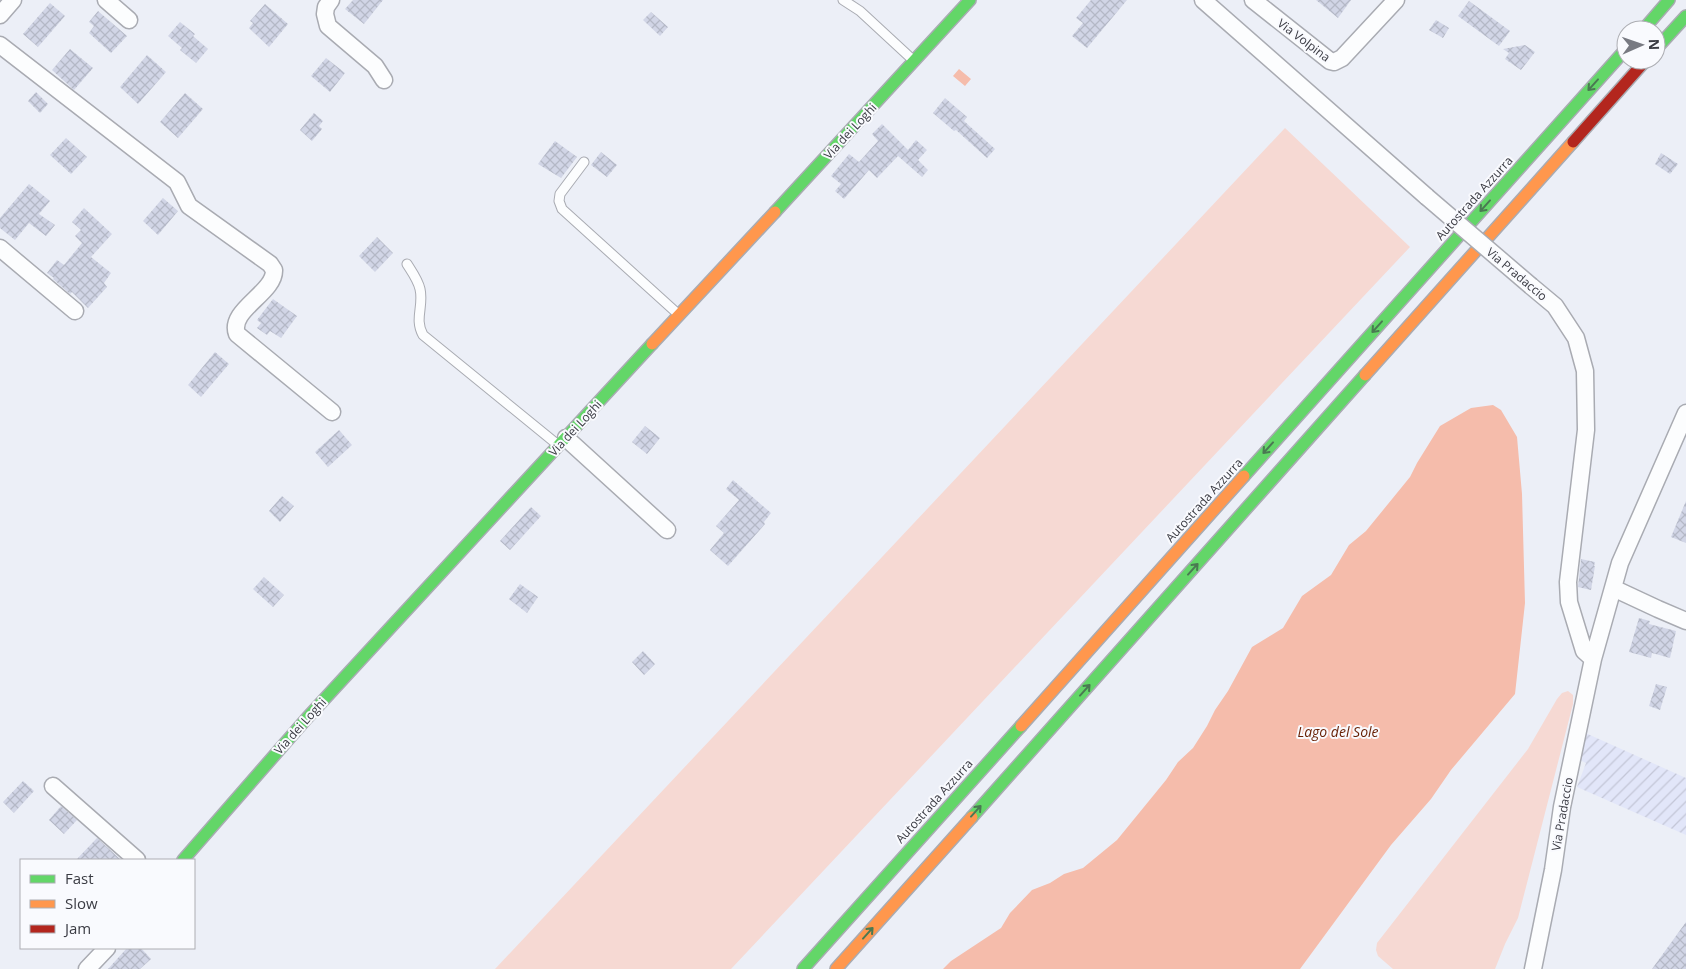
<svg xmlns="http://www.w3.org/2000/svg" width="1686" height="969" font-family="'Open Sans',sans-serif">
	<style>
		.industrial { fill: url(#industrial-furrows) }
		.grass { fill: #f6d9d3 }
		.water { fill: #f5bcab }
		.building { fill: url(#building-cross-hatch) }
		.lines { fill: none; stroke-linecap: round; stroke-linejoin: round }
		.lane-casing { stroke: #a9abb2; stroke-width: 11 }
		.street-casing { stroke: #a9abb2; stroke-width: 19 }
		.fast-casing { stroke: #a9abb2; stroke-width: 14 }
		.slow-casing { stroke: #a9abb2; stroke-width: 14 }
		.jam-casing { stroke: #a9abb2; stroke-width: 14 }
		.lane { stroke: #fcfdfe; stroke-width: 9 }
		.street { stroke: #fcfdfe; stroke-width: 16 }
		.fast { stroke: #63d668; stroke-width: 11 }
		.slow { stroke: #ff974d; stroke-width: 11 }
		.jam { stroke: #b3261e; stroke-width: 11 }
		.street-bridge-casing { stroke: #a9abb2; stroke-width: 19; stroke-linecap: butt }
		.street-bridge { stroke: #fcfdfe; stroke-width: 16 }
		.oneway { stroke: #4a7952 }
		.labels { text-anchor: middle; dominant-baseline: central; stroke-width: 4; stroke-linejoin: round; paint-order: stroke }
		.street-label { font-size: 12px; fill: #3a3b43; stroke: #f9fafe }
		.water-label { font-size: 14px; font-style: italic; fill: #671f03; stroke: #f9fafe }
	</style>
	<defs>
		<pattern id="industrial-furrows" width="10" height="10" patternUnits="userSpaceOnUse" patternTransform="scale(1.25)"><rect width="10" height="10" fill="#e2e6f9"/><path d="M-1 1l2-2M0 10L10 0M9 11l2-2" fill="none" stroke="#c3c6d7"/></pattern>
		<pattern id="building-cross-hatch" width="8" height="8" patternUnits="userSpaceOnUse" patternTransform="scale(1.25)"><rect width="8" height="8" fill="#d1d5e6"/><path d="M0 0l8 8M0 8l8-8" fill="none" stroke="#b4b8c6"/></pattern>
	</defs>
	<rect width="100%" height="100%" fill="#eceff7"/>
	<path class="industrial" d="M 1581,731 L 1686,778 L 1686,835 L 1577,787 L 1586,763 L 1578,759 Z"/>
	<path class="grass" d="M 1285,128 L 1410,247 L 731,969 L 495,969 Z
		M 1568,691 L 1573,695 L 1573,704 L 1518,918 L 1505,944 L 1495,969 L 1393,969 L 1378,956 L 1376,950 L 1377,943 L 1528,749 L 1557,699 L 1562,693 Z"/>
	<path class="water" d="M 959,69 L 971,79 L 965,86 L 953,76 Z
		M 1493,405 L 1501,410 L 1517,437 L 1522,494 L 1525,603 L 1515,694 L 1451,770 L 1431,799 L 1391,845 L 1300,969 L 943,969 L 951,961 L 1001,928 L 1010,913 L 1032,890 L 1050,883 L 1064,874 L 1083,868 L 1117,840 L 1166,780 L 1178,762 L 1193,748 L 1207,726 L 1215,710 L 1228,691 L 1252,647 L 1283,628 L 1302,596 L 1331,575 L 1349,545 L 1366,531 L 1410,477 L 1417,463 L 1440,426 L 1471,408 Z"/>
	<path class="building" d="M 353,0 L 383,0 L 364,24 L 345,9 Z
		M 1091,0 L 1127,0 L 1087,48 L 1072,36 L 1083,23 L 1076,18 Z
		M 1316,0 L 1351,0 L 1338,18 Z
		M 1469,1 L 1510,31 L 1499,46 L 1458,16 Z
		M 50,3 L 65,16 L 38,47 L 23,34 Z
		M 265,4 L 288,24 L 269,47 L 249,28 L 253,23 L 250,21 Z
		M 98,11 L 127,36 L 111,53 L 89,33 L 94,26 L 89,22 Z
		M 651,12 L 668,27 L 660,36 L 643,20 Z
		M 1436,20 L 1449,28 L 1443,38 L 1429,30 Z
		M 180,22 L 195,34 L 193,36 L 208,49 L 196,63 L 180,50 L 182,48 L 168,36 Z
		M 1525,45 L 1535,52 L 1521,70 L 1505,59 L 1509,53 L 1503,49 Z
		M 70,49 L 93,68 L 74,90 L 52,70 Z
		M 147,55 L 166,72 L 138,104 L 120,87 Z
		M 326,58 L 345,73 L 330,92 L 311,76 Z
		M 36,92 L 48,104 L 40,113 L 28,101 Z
		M 185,93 L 203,109 L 178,138 L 160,122 Z
		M 945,98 L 967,117 L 964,121 L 995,149 L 987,158 L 956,130 L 954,131 L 933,113 Z
		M 314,113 L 323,121 L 319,126 L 322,129 L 312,141 L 300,130 Z
		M 882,124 L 908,150 L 916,140 L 927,150 L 918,160 L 928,170 L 922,177 L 898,156 L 877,178 L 869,170 L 844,199 L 835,191 L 841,184 L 831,176 L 849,154 L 859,162 L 878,141 L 872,134 Z
		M 66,138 L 87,157 L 71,174 L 50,155 Z
		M 555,141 L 577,157 L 561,178 L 538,164 Z
		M 601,152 L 617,165 L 607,177 L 591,165 Z
		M 1661,153 L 1678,164 L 1670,174 L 1655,164 Z
		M 29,184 L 50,201 L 39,214 L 55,225 L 46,236 L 29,223 L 15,240 L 0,228 L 0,218 Z
		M 163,198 L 178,211 L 158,235 L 143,221 Z
		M 84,208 L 112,234 L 91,257 L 111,273 L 104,283 L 107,287 L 88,308 L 72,292 L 70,294 L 53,279 L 54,278 L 47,273 L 57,260 L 64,265 L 82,243 L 75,236 L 81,230 L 72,222 Z
		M 377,237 L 393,253 L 375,272 L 359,256 Z
		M 273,299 L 297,316 L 281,338 L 270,331 L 267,335 L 257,328 L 261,323 L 257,320 Z
		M 215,352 L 229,364 L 201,397 L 188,385 Z
		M 645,426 L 660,438 L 647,454 L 632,442 Z
		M 339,430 L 352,445 L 328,467 L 315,452 Z
		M 733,480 L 771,513 L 764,522 L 765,524 L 728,566 L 710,550 L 724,533 L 716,526 L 739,500 L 726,489 Z
		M 282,496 L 294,506 L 280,522 L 269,511 Z
		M 1686,501 L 1686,543 L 1671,537 Z
		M 531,507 L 541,516 L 510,550 L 500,541 Z
		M 1581,559 L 1595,562 L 1594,566 L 1595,566 L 1591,590 L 1578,587 Z
		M 264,577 L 284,595 L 273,607 L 253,589 Z
		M 520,584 L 538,597 L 527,613 L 509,599 Z
		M 1639,618 L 1650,621 L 1649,624 L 1676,631 L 1670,658 L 1652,653 L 1651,658 L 1629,652 Z
		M 643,651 L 655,664 L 644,675 L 632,662 Z
		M 1656,684 L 1667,687 L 1660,710 L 1649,706 Z
		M 23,781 L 34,791 L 14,813 L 3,802 Z
		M 61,806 L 77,820 L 64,834 L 49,820 Z
		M 97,838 L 108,848 L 121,860 L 76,860 Z
		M 1686,922 L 1686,969 L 1652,969 Z
		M 127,948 L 141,948 L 151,959 L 140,969 L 108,969 Z"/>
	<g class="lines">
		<defs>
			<path id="lane" d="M 843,0 L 860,11 L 913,60
				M 584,162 L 560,194 L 559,201 L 562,209 L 678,314
				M 407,264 C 412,272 418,280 420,289 C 424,306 414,319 423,335 L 558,445"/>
			<path id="street" d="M 106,0 L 129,20
				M 331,0 L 326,7 L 325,14 L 328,26 L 375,66 L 384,80
				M 1203,0 L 1427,197
				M 1253,0 L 1330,61 L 1334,62 L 1342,58 L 1396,0
				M 0,15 L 13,0
				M 0,45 L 177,182 L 189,206 L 270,264 L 274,270 C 275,293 228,310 237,334 L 332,412
				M 0,248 L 75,311
				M 1531,286 L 1555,306 L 1576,338 L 1585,371 L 1586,430 L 1568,582 L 1569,602 L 1584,651 L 1593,659
				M 566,438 L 667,530
				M 1613,588 L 1658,609 L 1686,621
				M 53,786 L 137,860
				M 87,969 L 107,948
				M 1533,969 L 1553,870 L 1562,807 L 1593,659 L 1620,563 L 1686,413"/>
			<path id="fast" d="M 1643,30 L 1669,0
				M 1656,49 L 1686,16
				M 775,212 L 970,0
				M 1244,476 L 1626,49
				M 972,817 L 1365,375
				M 183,860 L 307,718 L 652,344
				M 803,969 L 1021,726"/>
			<path id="slow" d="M 652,344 L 775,212
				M 1365,375 L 1573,142
				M 1021,726 L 1244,476
				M 836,969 L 972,817"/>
			<path id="jam" d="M 1573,142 L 1646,60"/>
		</defs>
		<use href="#lane" class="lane-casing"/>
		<use href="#street" class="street-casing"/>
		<use href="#fast" class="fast-casing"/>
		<use href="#slow" class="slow-casing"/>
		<use href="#jam" class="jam-casing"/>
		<use href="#lane" class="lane"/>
		<use href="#street" class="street"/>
		<use href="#fast" class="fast"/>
		<use href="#slow" class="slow"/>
		<use href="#jam" class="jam"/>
		<defs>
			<path id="street-bridge" d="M 1427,197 L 1531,286"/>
		</defs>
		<use href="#street-bridge" class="street-bridge-casing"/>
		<use href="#street-bridge" class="street-bridge"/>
	</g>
	<defs><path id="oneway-shaft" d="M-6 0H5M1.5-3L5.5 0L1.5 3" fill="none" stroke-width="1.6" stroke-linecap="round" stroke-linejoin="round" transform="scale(1.25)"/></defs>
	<g class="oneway">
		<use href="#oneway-shaft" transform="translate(1593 85) rotate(132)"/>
		<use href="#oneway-shaft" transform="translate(1485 206) rotate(132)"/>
		<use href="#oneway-shaft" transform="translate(1377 327) rotate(132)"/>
		<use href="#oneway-shaft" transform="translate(1268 448) rotate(132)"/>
		<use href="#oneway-shaft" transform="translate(1193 569) rotate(-48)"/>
		<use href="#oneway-shaft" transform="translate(1085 690) rotate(-48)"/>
		<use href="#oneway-shaft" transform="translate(976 811) rotate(-48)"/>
		<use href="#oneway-shaft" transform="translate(868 933) rotate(-48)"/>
	</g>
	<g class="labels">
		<g class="street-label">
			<text transform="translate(1304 40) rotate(37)">Via Volpina</text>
			<text transform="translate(850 131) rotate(-47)">Via dei Loghi</text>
			<text transform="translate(1474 198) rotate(-48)">Autostrada Azzurra</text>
			<text transform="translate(1517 274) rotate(40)">Via Pradaccio</text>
			<text transform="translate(575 428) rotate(-47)">Via dei Loghi</text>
			<text transform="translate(1204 500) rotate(-48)">Autostrada Azzurra</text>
			<text transform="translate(300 726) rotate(-48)">Via dei Loghi</text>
			<text transform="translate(934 801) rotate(-48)">Autostrada Azzurra</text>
			<text transform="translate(1562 814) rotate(-80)">Via Pradaccio</text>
		</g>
		<g class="water-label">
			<text x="1338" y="731">Lago del Sole</text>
		</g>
	</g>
	<rect x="20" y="859" width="175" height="90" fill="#f9fafe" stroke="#adaeb3"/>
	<rect x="30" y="875" width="25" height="8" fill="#63d668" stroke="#adaeb3"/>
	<text x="65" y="884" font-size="15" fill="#3a3b43">Fast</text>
	<rect x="30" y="900" width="25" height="8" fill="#ff974d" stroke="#adaeb3"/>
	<text x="65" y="909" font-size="15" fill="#3a3b43">Slow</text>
	<rect x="30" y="925" width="25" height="8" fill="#b3261e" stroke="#adaeb3"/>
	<text x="65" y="934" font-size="15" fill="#3a3b43">Jam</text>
	<g transform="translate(1641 45) rotate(88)"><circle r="24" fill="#f9fafe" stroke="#adaeb3"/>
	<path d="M0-4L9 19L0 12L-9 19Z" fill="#787a82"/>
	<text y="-8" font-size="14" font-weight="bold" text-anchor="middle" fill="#3a3b43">N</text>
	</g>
</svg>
